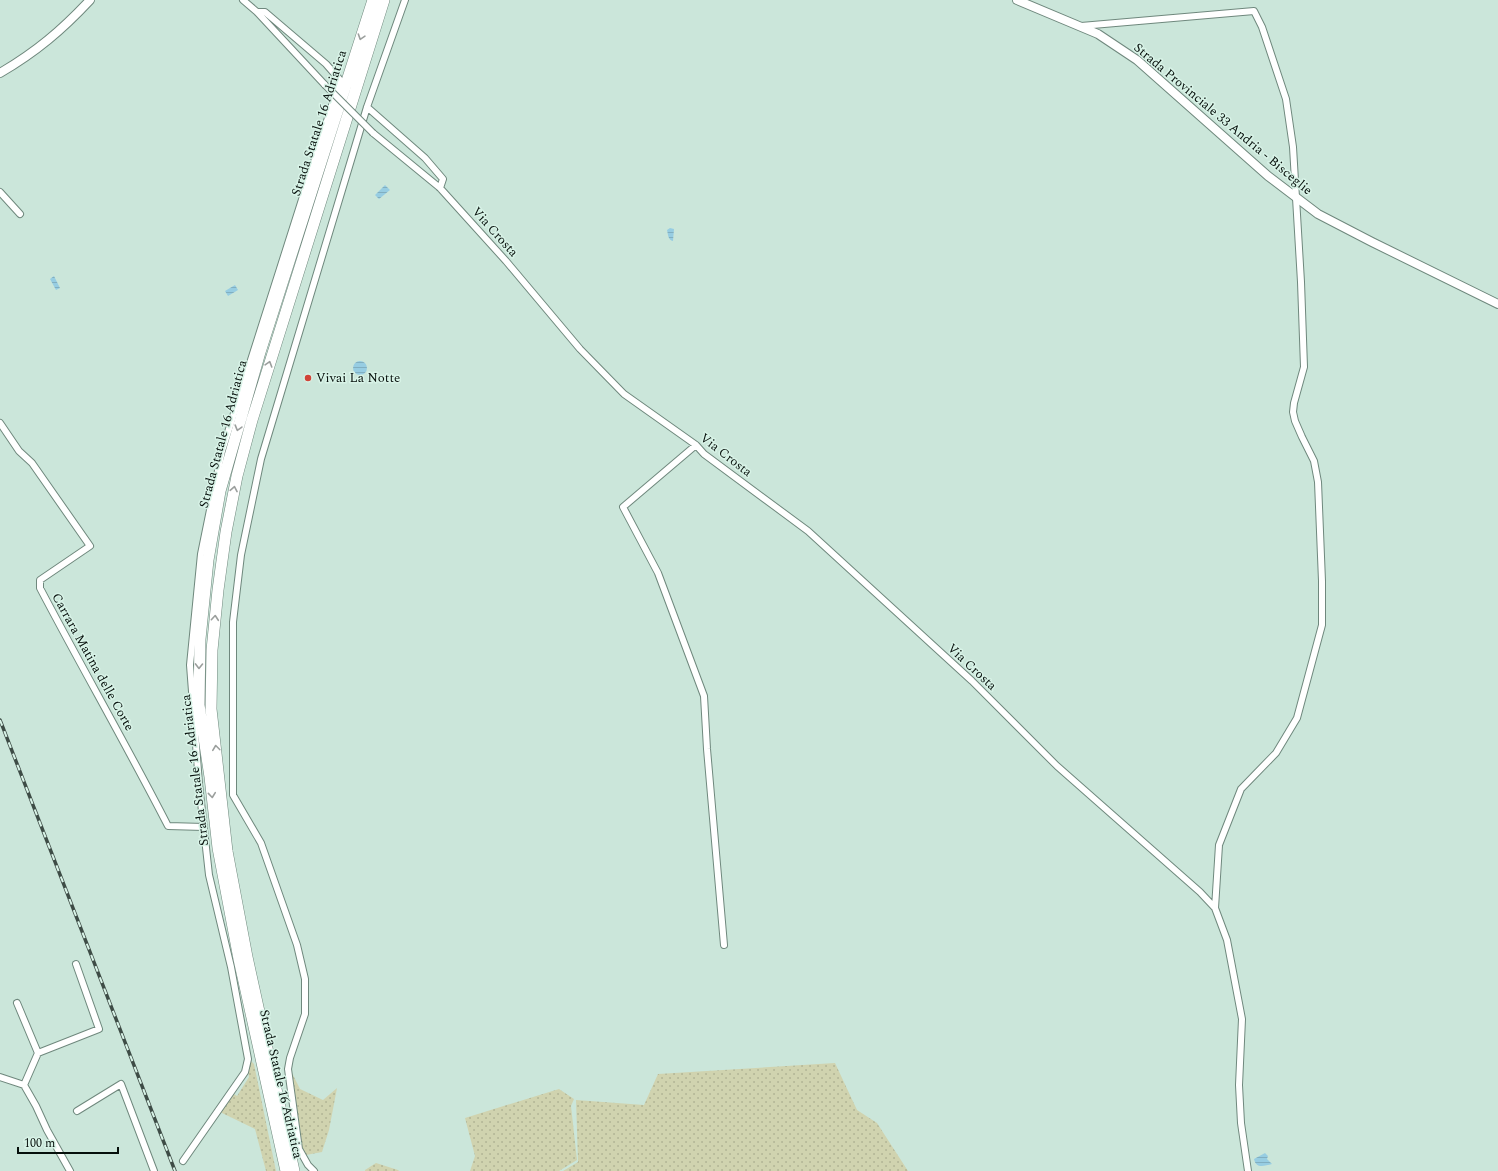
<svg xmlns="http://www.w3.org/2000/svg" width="1498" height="1171" font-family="Spectral,serif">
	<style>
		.grass { fill: url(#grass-dots) }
		.water { fill: url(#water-rules) }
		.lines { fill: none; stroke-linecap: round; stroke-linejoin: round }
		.street-casing { stroke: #6f887d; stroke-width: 8 }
		.secondary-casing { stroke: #6f887d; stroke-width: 10 }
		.highway-casing { stroke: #6f887d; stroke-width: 12 }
		.street { stroke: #fff; stroke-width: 6 }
		.secondary { stroke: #fff; stroke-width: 8 }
		.highway { stroke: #fff; stroke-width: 11 }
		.rail-casing { stroke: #3e4c46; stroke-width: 3.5 }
		.rail { stroke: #d8f3e7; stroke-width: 2; stroke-dasharray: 6; stroke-linecap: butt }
		.street-bridge-casing { stroke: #6f887d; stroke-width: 8; stroke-linecap: butt }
		.street-bridge { stroke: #fff; stroke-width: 6 }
		.oneway { stroke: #9b9f9d }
		.poi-dot { fill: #d14338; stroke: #d8f3e7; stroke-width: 1.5 }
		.labels { text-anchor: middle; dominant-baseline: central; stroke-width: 3; stroke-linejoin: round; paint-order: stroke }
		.street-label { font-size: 13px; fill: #060f0b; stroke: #d8f3e7 }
		.poi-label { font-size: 13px; fill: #060f0b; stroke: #d8f3e7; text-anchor: start }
	</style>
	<defs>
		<pattern id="grass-dots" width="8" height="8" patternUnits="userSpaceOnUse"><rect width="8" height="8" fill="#d0d3af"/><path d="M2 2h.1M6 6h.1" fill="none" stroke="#b1b495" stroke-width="1.8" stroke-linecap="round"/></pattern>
		<pattern id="water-rules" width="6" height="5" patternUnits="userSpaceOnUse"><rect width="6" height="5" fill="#97cde2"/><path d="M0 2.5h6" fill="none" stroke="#81afc1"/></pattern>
	</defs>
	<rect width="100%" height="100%" fill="#cbe6da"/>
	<path class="grass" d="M 250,1060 L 254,1064 L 276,1171 L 266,1171 L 255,1129 L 220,1112 L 234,1094 L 237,1096 L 249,1077 L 248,1070 Z
		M 835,1063 L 857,1110 L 877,1123 L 908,1171 L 563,1171 L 578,1162 L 576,1100 L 644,1105 L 658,1074 Z
		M 290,1069 L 300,1089 L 323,1100 L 337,1088 L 329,1130 L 322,1152 L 306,1155 L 300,1146 Z
		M 559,1089 L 574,1099 L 571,1106 L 577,1160 L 559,1171 L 470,1171 L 475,1156 L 465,1118 Z
		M 376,1163 L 398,1170 L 399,1171 L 365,1171 L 365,1170 Z"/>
	<path class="water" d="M 385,185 L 390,190 L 379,199 L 375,195 Z
		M 670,228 L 674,229 L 673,241 C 668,240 668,234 667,230 Z
		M 54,276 L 60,288 L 56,290 L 50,279 Z
		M 235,285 L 238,290 L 228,296 L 225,291 Z
		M353 368a7 7 0 1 1 14 0a7 7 0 1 1-14 0Z
		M 1265,1153 L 1268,1156 L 1267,1159 L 1272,1164 C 1264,1166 1256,1169 1254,1159 Z"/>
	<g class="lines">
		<defs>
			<path id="street" d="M 243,0 L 257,12 L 325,85
				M 1081,26 L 1254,11 L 1262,27 L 1286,99 L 1293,147 L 1301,282 L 1304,367 L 1294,403 L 1293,412 L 1295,421 L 1302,437 L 1314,461 L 1318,482 L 1322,581 L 1322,625 L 1297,718 L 1276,753 L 1241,789 L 1219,845 L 1215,908 L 1227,940 L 1242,1019 L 1239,1085 L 1241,1123 L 1248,1171
				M 367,107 L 425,158 L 443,179 L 440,188
				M 373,133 L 440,188 L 506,261 L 580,349 L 624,394 L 696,445 L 704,454 L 808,531 L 972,681 L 1057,766 L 1200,892 L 1215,908
				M 0,192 L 20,214
				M 0,423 L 19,451 L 32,463 L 90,546 L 40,580 L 40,588 C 82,668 127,746 168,826 L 204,827
				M 696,445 L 623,507 L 658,573 L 704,696 L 707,749 L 724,945
				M 17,1003 L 38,1053
				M 0,1077 L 24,1085 L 36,1106 L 47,1130 L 70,1171
				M 24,1085 L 38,1053 L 99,1029 L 76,964
				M 77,1111 L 121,1084 L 154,1171
				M 183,1161 L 245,1072 L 248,1059 L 231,967 L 209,875 L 199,784 L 190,665 L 201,554 L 222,451 L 340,80 L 326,64 L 265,12 L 257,12
				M 314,1171 L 308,1165 L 299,1149 L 288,1069 L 290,1058 L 305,1014 L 305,979 L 297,945 L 261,843 L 233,795 L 233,622 L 241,555 L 261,459 L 367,107 L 405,0"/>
			<path id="secondary" d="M 1017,0 L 1098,34 L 1137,60 L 1268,176 L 1318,214 L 1372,242 L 1498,304
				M 0,73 C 36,52 62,30 90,0"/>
			<path id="highway" d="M 286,1171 L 239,959 L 218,848 L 210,777 L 199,705 L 200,639 L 208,560 L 220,491 L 260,352 L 373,0
				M 294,1171 L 247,957 L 227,851 L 211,709 L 212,650 L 218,590 L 226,532 L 237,476 L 252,420 L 384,0"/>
		</defs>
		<use href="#street" class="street-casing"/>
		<use href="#secondary" class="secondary-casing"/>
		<use href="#highway" class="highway-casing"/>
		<use href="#street" class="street"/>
		<use href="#secondary" class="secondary"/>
		<use href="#highway" class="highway"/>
		<defs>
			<path id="rail" d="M 0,720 L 175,1171"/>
		</defs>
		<use href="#rail" class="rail-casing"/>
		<use href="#rail" class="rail"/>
		<defs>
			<path id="street-bridge" d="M 325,85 L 373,133"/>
		</defs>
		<use href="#street-bridge" class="street-bridge-casing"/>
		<use href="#street-bridge" class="street-bridge"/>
	</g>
	<defs><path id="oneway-chevron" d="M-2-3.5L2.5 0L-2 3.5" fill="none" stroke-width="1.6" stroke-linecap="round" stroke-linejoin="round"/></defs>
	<g class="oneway">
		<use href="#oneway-chevron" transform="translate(361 37) rotate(108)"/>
		<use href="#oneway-chevron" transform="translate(269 364) rotate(-73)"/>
		<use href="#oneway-chevron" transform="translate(238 428) rotate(106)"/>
		<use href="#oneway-chevron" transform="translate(234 489) rotate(-79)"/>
		<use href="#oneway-chevron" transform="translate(215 618) rotate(-85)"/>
		<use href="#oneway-chevron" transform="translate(199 666) rotate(91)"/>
		<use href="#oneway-chevron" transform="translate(216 748) rotate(-97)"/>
		<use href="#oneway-chevron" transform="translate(212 795) rotate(84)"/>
	</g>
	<circle class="poi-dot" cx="308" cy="378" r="4"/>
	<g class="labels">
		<g class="street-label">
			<text transform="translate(1223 119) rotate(40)">Strada Provinciale 33 Andria - Bisceglie</text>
			<text transform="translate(319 123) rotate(-72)">Strada Statale 16 Adriatica</text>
			<text transform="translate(495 232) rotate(48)">Via Crosta</text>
			<text transform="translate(223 434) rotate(-75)">Strada Statale 16 Adriatica</text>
			<text transform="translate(726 455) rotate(38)">Via Crosta</text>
			<text transform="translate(93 662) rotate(61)">Carrara Matina delle Corte</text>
			<text transform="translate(972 667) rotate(43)">Via Crosta</text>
			<text transform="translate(195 770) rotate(-97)">Strada Statale 16 Adriatica</text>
			<text transform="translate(281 1084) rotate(77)">Strada Statale 16 Adriatica</text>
		</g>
		<g class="poi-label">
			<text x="316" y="378">Vivai La Notte</text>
		</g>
	</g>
	<path d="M18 1147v6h100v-6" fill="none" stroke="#060f0b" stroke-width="2"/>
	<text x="24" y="1147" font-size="12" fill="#060f0b" stroke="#d8f3e7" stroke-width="3" paint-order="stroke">100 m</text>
</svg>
